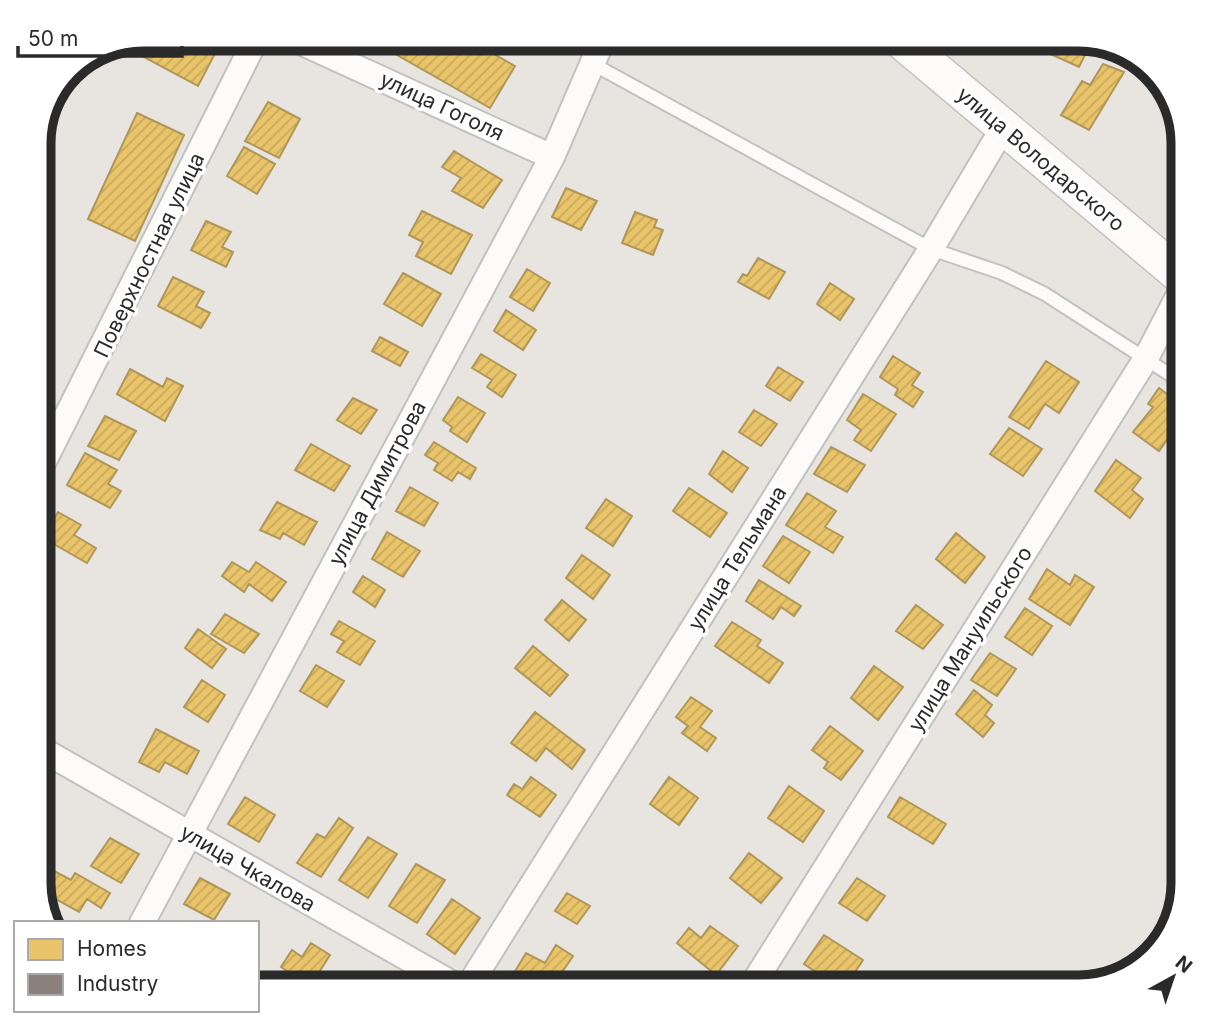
<svg xmlns="http://www.w3.org/2000/svg" width="1222" height="1026" font-family="Inter,sans-serif">
	<style>
		.homes { fill: url(#homes-hatch); stroke: #b09657; stroke-width: 2 }
		.industry { fill: url(#industry-hatch); stroke: #6d6763; stroke-width: 2 }
		.lines { fill: none; stroke-linecap: round; stroke-linejoin: round }
		.lane-casing { stroke: #c2c1c1; stroke-width: 16 }
		.street-casing { stroke: #c2c1c1; stroke-width: 28 }
		.secondary-casing { stroke: #c2c1c1; stroke-width: 38 }
		.lane { stroke: #fcfbfa; stroke-width: 12 }
		.street { stroke: #fcfbfa; stroke-width: 24 }
		.secondary { stroke: #fcfbfa; stroke-width: 35 }
		.labels { text-anchor: middle; dominant-baseline: central; stroke-width: 7; stroke-linejoin: round; paint-order: stroke }
		.street-label { font-size: 21px; fill: #2a2a2a; stroke: #fff }
		.rim { fill: none; stroke: #2a2a2a; stroke-width: 9 }
	</style>
	<defs>
		<pattern id="homes-hatch" width="6" height="6" patternUnits="userSpaceOnUse" patternTransform="scale(1.75)"><rect width="6" height="6" fill="#e9c46a"/><path d="M-1 1l2-2M0 6l6-6M5 7l2-2" fill="none" stroke="#c8a95c"/></pattern>
		<pattern id="industry-hatch" width="6" height="6" patternUnits="userSpaceOnUse" patternTransform="scale(1.75)"><rect width="6" height="6" fill="#8a817c"/><path d="M-1 1l2-2M0 6l6-6M5 7l2-2" fill="none" stroke="#716a66"/></pattern>
	</defs>
	<rect width="100%" height="100%" fill="#e8e5e1"/>
	<path class="homes" d="M 143,38 L 215,39 L 221,42 L 198,86 L 123,46 Z
		M 369,39 L 467,39 L 515,66 L 490,108 Z
		M 1053,39 L 1079,39 L 1091,43 L 1079,67 L 1046,52 Z
		M 1103,64 L 1124,72 L 1089,130 L 1061,115 L 1082,81 L 1090,85 Z
		M 268,102 L 300,119 L 279,158 L 245,141 Z
		M 137,113 L 184,135 L 135,241 L 88,219 Z
		M 244,147 L 275,164 L 257,194 L 227,176 Z
		M 454,151 L 502,180 L 483,208 L 452,191 L 461,178 L 442,167 Z
		M 566,188 L 597,201 L 581,230 L 552,217 Z
		M 422,211 L 472,235 L 451,274 L 416,256 L 423,242 L 409,235 Z
		M 635,212 L 657,220 L 654,227 L 663,230 L 653,255 L 622,243 Z
		M 206,221 L 231,232 L 222,247 L 233,252 L 226,267 L 191,250 Z
		M 758,258 L 785,272 L 769,299 L 738,282 L 743,274 L 747,276 Z
		M 527,269 L 550,283 L 533,311 L 510,297 Z
		M 403,273 L 441,294 L 422,326 L 384,304 Z
		M 173,277 L 204,292 L 196,306 L 210,313 L 201,328 L 158,306 Z
		M 830,283 L 854,299 L 840,320 L 817,304 Z
		M 506,310 L 536,330 L 523,350 L 494,331 Z
		M 380,337 L 408,352 L 400,366 L 372,351 Z
		M 481,354 L 516,375 L 502,397 L 487,387 L 492,380 L 472,368 Z
		M 893,356 L 920,373 L 912,385 L 923,392 L 913,407 L 895,395 L 898,389 L 880,377 Z
		M 1046,361 L 1079,382 L 1059,413 L 1045,404 L 1029,429 L 1009,417 Z
		M 778,367 L 803,382 L 790,401 L 766,386 Z
		M 130,369 L 163,387 L 167,378 L 183,386 L 165,421 L 117,394 Z
		M 1159,388 L 1183,406 L 1183,418 L 1159,451 L 1133,432 L 1153,407 L 1148,404 Z
		M 863,394 L 896,414 L 871,451 L 854,440 L 861,430 L 847,420 Z
		M 458,397 L 485,413 L 467,442 L 450,431 L 452,427 L 443,420 Z
		M 353,398 L 377,410 L 361,434 L 337,420 Z
		M 754,410 L 777,424 L 761,446 L 739,432 Z
		M 105,416 L 136,431 L 119,460 L 88,446 Z
		M 1009,428 L 1042,449 L 1023,476 L 990,454 Z
		M 434,442 L 476,468 L 470,479 L 458,472 L 452,481 L 434,470 L 438,463 L 425,455 Z
		M 311,444 L 350,466 L 334,491 L 295,470 Z
		M 831,447 L 865,465 L 847,492 L 814,474 Z
		M 723,451 L 748,468 L 732,492 L 709,474 Z
		M 85,453 L 117,470 L 108,484 L 121,491 L 110,508 L 67,485 Z
		M 1116,460 L 1141,478 L 1132,490 L 1143,499 L 1130,518 L 1095,491 Z
		M 410,487 L 438,503 L 424,526 L 396,511 Z
		M 689,488 L 727,513 L 710,537 L 673,511 Z
		M 807,493 L 836,511 L 825,527 L 843,537 L 833,553 L 786,525 Z
		M 606,499 L 632,516 L 613,546 L 586,528 Z
		M 277,502 L 317,522 L 304,545 L 283,533 L 280,539 L 260,530 Z
		M 58,512 L 81,525 L 74,535 L 96,548 L 87,563 L 43,538 Z
		M 387,532 L 420,551 L 403,577 L 372,559 Z
		M 956,533 L 985,557 L 965,583 L 936,559 Z
		M 783,536 L 810,552 L 789,583 L 763,566 Z
		M 582,555 L 610,575 L 593,599 L 566,578 Z
		M 232,562 L 249,572 L 256,562 L 286,582 L 272,601 L 249,584 L 244,592 L 222,576 Z
		M 1047,569 L 1070,585 L 1075,575 L 1094,587 L 1070,625 L 1029,599 Z
		M 363,576 L 385,590 L 375,607 L 353,592 Z
		M 39,577 L 46,581 L 39,591 Z
		M 759,580 L 801,606 L 794,616 L 781,607 L 773,619 L 746,601 Z
		M 562,600 L 586,620 L 569,641 L 545,620 Z
		M 916,605 L 943,625 L 923,649 L 896,631 Z
		M 1025,608 L 1052,626 L 1032,655 L 1005,637 Z
		M 225,614 L 259,634 L 244,653 L 211,634 Z
		M 339,621 L 375,641 L 360,665 L 337,652 L 344,641 L 331,634 Z
		M 732,622 L 761,640 L 757,646 L 783,663 L 769,683 L 715,646 Z
		M 198,629 L 226,649 L 212,668 L 185,648 Z
		M 533,646 L 568,675 L 550,696 L 515,668 Z
		M 990,653 L 1016,669 L 997,696 L 971,680 Z
		M 316,665 L 344,681 L 327,707 L 300,691 Z
		M 874,666 L 903,687 L 878,720 L 851,698 Z
		M 202,680 L 225,695 L 208,722 L 184,707 Z
		M 974,690 L 992,705 L 985,715 L 994,723 L 983,737 L 956,714 Z
		M 691,697 L 712,711 L 700,727 L 716,738 L 707,751 L 682,733 L 688,726 L 676,717 Z
		M 535,712 L 585,750 L 572,769 L 546,748 L 536,761 L 511,743 Z
		M 830,726 L 863,751 L 841,780 L 824,768 L 828,762 L 812,750 Z
		M 156,729 L 199,751 L 187,774 L 165,762 L 159,772 L 139,762 Z
		M 531,777 L 556,795 L 540,817 L 507,795 L 514,784 L 522,789 Z
		M 669,777 L 698,798 L 679,825 L 650,804 Z
		M 789,786 L 824,811 L 803,842 L 768,818 Z
		M 245,797 L 275,815 L 259,842 L 228,824 Z
		M 900,797 L 946,824 L 933,844 L 888,817 Z
		M 339,818 L 353,828 L 321,877 L 297,863 L 317,834 L 325,838 Z
		M 368,837 L 397,854 L 368,898 L 339,880 Z
		M 110,838 L 139,854 L 121,883 L 91,866 Z
		M 749,853 L 782,878 L 761,903 L 730,878 Z
		M 416,864 L 445,880 L 417,923 L 389,906 Z
		M 54,871 L 71,880 L 75,873 L 110,893 L 101,908 L 87,899 L 79,912 L 41,891 Z
		M 200,878 L 230,894 L 214,920 L 184,904 Z
		M 857,878 L 885,896 L 867,921 L 839,903 Z
		M 567,893 L 590,906 L 577,924 L 555,911 Z
		M 452,899 L 480,918 L 455,954 L 427,934 Z
		M 710,926 L 738,946 L 716,975 L 677,943 L 689,928 L 701,938 Z
		M 824,935 L 863,960 L 845,987 L 838,987 L 804,964 Z
		M 311,943 L 330,955 L 310,986 L 281,967 L 292,950 L 302,957 Z
		M 556,945 L 573,956 L 552,987 L 516,987 L 508,983 L 526,953 L 545,963 Z
		M 342,980 L 352,987 L 336,987 Z
		M 386,980 L 397,987 L 381,987 Z"/>
	<path class="industry" d="M 548,39 L 579,39 L 571,52 Z"/>
	<g class="lines">
		<defs>
			<path id="lane" d="M 591,63 L 931,249 L 1002,273 L 1045,294 L 1183,383"/>
			<path id="street" d="M 294,39 L 552,157
				M 39,471 L 256,39
				M 39,748 L 458,987
				M 142,923 L 552,157 L 603,39
				M 468,987 L 931,249 L 1003,128
				M 751,987 L 1145,360 L 1183,287"/>
			<path id="secondary" d="M 899,39 L 1183,278"/>
		</defs>
		<use href="#lane" class="lane-casing"/>
		<use href="#street" class="street-casing"/>
		<use href="#secondary" class="secondary-casing"/>
		<use href="#lane" class="lane"/>
		<use href="#street" class="street"/>
		<use href="#secondary" class="secondary"/>
	</g>
	<g class="labels">
		<g class="street-label">
			<text transform="translate(442 106) rotate(25)">улица Гоголя</text>
			<text transform="translate(1041 159) rotate(40)">улица Володарского</text>
			<text transform="translate(149 255) rotate(-64)">Поверхностная улица</text>
			<text transform="translate(377 483) rotate(-62)">улица Димитрова</text>
			<text transform="translate(737 558) rotate(-58)">улица Тельмана</text>
			<text transform="translate(970 639) rotate(-58)">улица Мануильского</text>
			<text transform="translate(248 868) rotate(30)">улица Чкалова</text>
		</g>
	</g>
	<path d="M0 0H1222V1026H0ZM143 51H1079A92 92 0 0 1 1171 143V883A92 92 0 0 1 1079 975H143A92 92 0 0 1 51 883V143A92 92 0 0 1 143 51Z" fill="#fff" fill-rule="evenodd"/>
	<path class="rim" d="M143 51H1079A92 92 0 0 1 1171 143V883A92 92 0 0 1 1079 975H143A92 92 0 0 1 51 883V143A92 92 0 0 1 143 51Z"/>
	<rect x="14" y="921" width="245" height="91" fill="#ffffff" stroke="#aaaaaa" stroke-width="2"/>
	<rect x="28" y="939" width="35" height="21" fill="#e9c46a" stroke="#aaaaaa" stroke-width="2"/>
	<text x="77" y="956" font-size="21" fill="#2a2a2a">Homes</text>
	<rect x="28" y="974" width="35" height="21" fill="#8a817c" stroke="#aaaaaa" stroke-width="2"/>
	<text x="77" y="991" font-size="21" fill="#2a2a2a">Industry</text>
	<g transform="translate(1173 977) rotate(40)" stroke="#ffffff" stroke-width="5" paint-order="stroke">
	<path d="M0-5L12 26L0 18L-12 26Z" fill="#2a2a2a"/>
	<text y="-10" font-size="19" font-weight="bold" text-anchor="middle" fill="#2a2a2a">N</text>
	</g>
	<path d="M18 46v10h164v-10" fill="none" stroke="#2a2a2a" stroke-width="3.5"/>
	<text x="28" y="46" font-size="21" fill="#2a2a2a" stroke="#ffffff" stroke-width="5" paint-order="stroke">50 m</text>
</svg>
